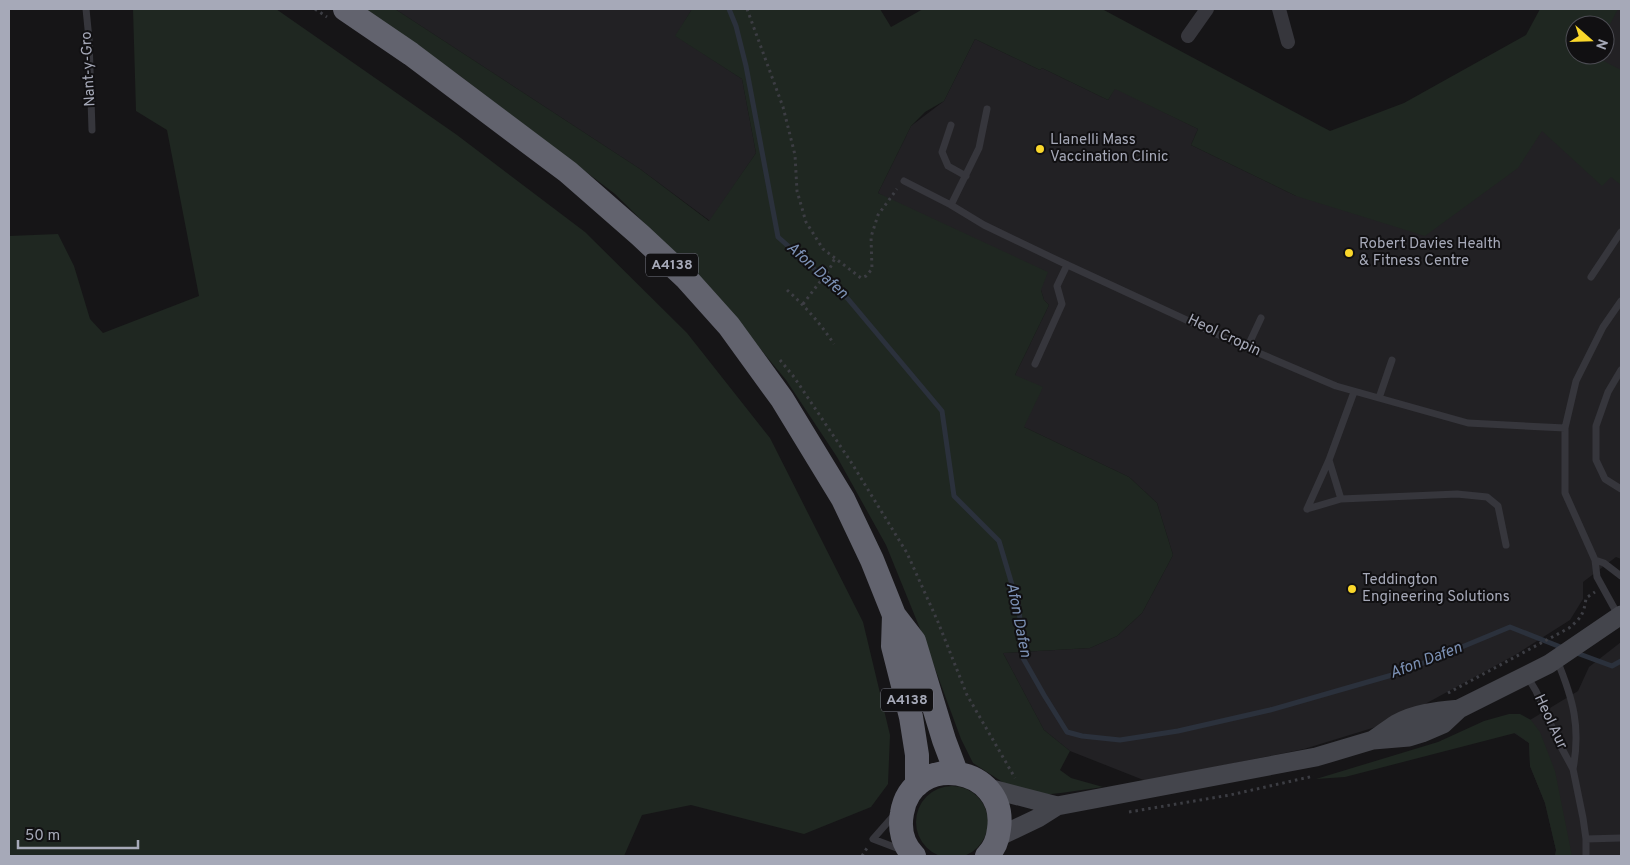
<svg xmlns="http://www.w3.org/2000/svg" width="1630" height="865" font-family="Overpass,sans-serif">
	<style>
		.built { fill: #222124; fill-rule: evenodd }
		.green { fill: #1f2721 }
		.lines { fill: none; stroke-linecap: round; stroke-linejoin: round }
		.stream { stroke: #2b313c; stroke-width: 5 }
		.path { stroke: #3c3d43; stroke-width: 3; stroke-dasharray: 2.5 4; stroke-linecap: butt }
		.lane { stroke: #36363c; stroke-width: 7 }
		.street { stroke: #36363c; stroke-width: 14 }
		.secondary { stroke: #44454c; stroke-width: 19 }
		.highway { stroke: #62636e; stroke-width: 24 }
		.poi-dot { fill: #fad72b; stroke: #111012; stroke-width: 2 }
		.labels { text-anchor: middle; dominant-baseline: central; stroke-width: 4; stroke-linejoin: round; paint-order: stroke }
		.shield { fill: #111012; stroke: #797b86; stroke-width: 1 }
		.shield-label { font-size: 14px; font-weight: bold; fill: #a6a9b8 }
		.street-label { font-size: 15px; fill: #a6a9b8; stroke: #111012 }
		.poi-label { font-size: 15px; fill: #a6a9b8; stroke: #111012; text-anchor: start }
		.water-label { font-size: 16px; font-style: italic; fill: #7c91b5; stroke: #111012 }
	</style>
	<rect width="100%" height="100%" fill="#161517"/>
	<path class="built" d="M 395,9 L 692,9 L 676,36 L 742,79 L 756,153 L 710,221 L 640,169 Z
		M 1583,9 L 1621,9 L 1621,559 L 1616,557 L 1583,582 L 1583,599 L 1570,620 L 1515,655 L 1392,722 L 1304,749 L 1146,781 L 1070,751 L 1044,730 L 1003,653 L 1090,648 L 1117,636 L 1142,613 L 1173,555 L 1157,503 L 1129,477 L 1024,427 L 1015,375 L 1049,305 L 1044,300 L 1041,290 L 878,193 L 911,126 L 944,101 L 975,39 L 1040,70 L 1042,68 L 1108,100 L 1115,88 L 1198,129 L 1191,145 L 1296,196 L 1524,113 ZM 1575,25 L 1605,25 L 1605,55 L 1575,55 Z
		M 1621,642 L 1621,856 L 1555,856 L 1556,850 L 1545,803 L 1530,766 L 1529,743 L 1514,733 L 1530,720 L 1578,691 L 1589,667 Z"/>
	<path class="green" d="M 133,9 L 276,9 L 457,135 L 585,232 L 687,333 L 770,438 L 863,622 L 890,735 L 888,784 L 871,807 L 804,834 L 691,805 L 642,815 L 624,856 L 9,856 L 9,236 L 58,234 L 74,266 L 90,319 L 103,333 L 199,296 L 167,130 L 136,111 Z
		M 364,9 L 395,9 L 640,169 L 709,221 L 756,153 L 742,79 L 675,36 L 692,9 L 880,9 L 891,27 L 923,9 L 1102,9 L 1330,131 L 1404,103 L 1526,35 L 1540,9 L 1618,9 L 1607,30 L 1611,32 L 1605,44 L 1605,25 L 1575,25 L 1575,55 L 1599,55 L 1598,58 L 1621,70 L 1621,185 L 1611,177 L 1602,186 L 1542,131 L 1518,168 L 1425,236 L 1296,196 L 1191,145 L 1198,129 L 1115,89 L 1108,100 L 1042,68 L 1040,70 L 975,39 L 944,101 L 925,112 L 911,126 L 878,193 L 1048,272 L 1041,290 L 1044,300 L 1049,305 L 1015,375 L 1043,387 L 1024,427 L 1129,477 L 1157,503 L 1173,555 L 1142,613 L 1117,636 L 1090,648 L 1003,653 L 1044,730 L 1070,751 L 1060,770 L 1071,778 L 1103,787 L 1061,793 L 1041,795 L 1004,783 L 973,763 L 961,739 L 923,636 L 886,545 L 837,457 L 786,380 L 711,289 L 615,194 L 459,75 Z
		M 1509,714 L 1520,714 L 1531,720 L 1540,732 L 1555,771 L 1572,856 L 1555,856 L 1556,850 L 1545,803 L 1530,766 L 1529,743 L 1515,733 L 1345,777 L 1316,779 L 1438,742 L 1484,721 Z
		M916 822a36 36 0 1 1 72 0a36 36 0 1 1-72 0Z"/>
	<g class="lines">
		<path class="stream" d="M 729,9 L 736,26 L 746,66 L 778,237 L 848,299 L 942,411 L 954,496 L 999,541 L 1019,608 L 1023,658 L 1044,695 L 1067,732 L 1082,736 L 1120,740 L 1178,731 L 1270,710 L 1399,673 L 1510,627 L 1563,648
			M 1574,652 L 1612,666 L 1621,661"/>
		<path class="path" d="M 315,9 L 327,17
			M 747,9 L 783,107 L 795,155 L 797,191 L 806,222 L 823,249 L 861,278 L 866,276 L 872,269 L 871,237 L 878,215 L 897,189
			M 787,290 C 805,306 820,323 834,344
			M 803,304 L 829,270 L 835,258
			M 780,360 L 794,377 L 851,462 L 907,553 L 938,622 L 967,695 L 1015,778
			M 1448,693 L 1569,628 C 1581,618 1584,614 1586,598 L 1595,592
			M 1129,812 L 1230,795 L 1314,776
			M 862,856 L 867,848"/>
		<path class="lane" d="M 86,9 L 89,39 L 92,130
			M 951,125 L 942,152 L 948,166 L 966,176
			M 904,181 L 951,205 L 984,225 L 1059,261 L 1247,348 L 1336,386 L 1468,423 L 1565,428 L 1565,493 L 1595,560 L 1597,577 L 1618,615
			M 951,205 L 979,148 L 987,109
			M 1591,277 L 1621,232
			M 1247,348 L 1261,318
			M 1035,364 L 1062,304 L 1057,286 L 1067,265
			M 1621,370 L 1608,392 L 1596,426 L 1596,460 L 1605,479 L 1621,489
			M 1379,398 L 1392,360
			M 1565,428 L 1576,381 L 1603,327 L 1621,301
			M 1329,460 L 1341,499 L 1457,494 L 1487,497 L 1498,506 L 1506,545
			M 1307,509 L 1329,460 L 1354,392
			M 1307,509 L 1341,499
			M 1595,560 L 1604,563 L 1621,576
			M 1557,660 C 1573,699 1581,727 1573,769
			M 1527,676 L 1536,691 L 1560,745 L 1573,769 L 1583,818 L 1586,839 L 1586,856
			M 895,814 L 873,839 L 902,850
			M 1586,839 L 1621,838"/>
		<path class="street" d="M 1279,9 L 1288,42
			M 1188,36 L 1207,9"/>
		<path class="secondary" d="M 1373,740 C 1381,735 1388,729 1396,724 C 1415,713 1438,711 1459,709
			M 988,788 L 1057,806
			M 998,837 L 1038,818 L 1057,806 L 1316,757 L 1373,740 L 1409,737 L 1422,733 L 1443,724 L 1459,709 L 1549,664 L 1621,615"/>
		<path class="highway" d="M 345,9 L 411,54 L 568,172 L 640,235 L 686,278 L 729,326 L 782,399 L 843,499 L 872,560 L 894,615 L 914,641 L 944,740 L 956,772
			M 894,615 L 893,646 L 911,717 L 917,755 L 917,785
			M 914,856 C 903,845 899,829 902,813 C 912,751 1008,765 999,829 C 998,839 995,848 987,856"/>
	</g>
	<g class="poi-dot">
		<circle cx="1040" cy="149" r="5"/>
		<circle cx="1349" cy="253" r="5"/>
		<circle cx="1352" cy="589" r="5"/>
	</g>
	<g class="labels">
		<g class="shield">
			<rect x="646" y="253.5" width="52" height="23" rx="4"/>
			<rect x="881" y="688.5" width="52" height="23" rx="4"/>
		</g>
		<g class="shield-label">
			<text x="672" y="265">A4138</text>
			<text x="907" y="700">A4138</text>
		</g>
		<g class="street-label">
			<text transform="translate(89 69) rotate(-93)">Nant-y-Gro</text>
			<text transform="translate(1224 336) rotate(25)">Heol Cropin</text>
			<text transform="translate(1550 722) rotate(65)">Heol Aur</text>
		</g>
		<g class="poi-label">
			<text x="1050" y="140">Llanelli Mass<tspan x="1050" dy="17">Vaccination Clinic</tspan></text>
			<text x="1359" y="244">Robert Davies Health<tspan x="1359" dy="17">&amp; Fitness Centre</tspan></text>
			<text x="1362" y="580">Teddington<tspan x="1362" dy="17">Engineering Solutions</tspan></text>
		</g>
		<g class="water-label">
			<text transform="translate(817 271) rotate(42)">Afon Dafen</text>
			<text transform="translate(1018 620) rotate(79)">Afon Dafen</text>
			<text transform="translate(1426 661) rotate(-21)">Afon Dafen</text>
		</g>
	</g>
	<rect width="1630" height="865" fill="none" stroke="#a6a9b8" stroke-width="20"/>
	<g transform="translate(1590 40) rotate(110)"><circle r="24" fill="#111012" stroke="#4d4d54"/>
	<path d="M0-4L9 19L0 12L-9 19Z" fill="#fad72b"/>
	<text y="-8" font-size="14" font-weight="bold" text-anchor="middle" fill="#a6a9b8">N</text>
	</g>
	<path d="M18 840v8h120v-8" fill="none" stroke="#a6a9b8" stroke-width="2.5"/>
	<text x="25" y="840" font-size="15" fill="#a6a9b8" stroke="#111012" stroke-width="4" paint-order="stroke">50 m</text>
</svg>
